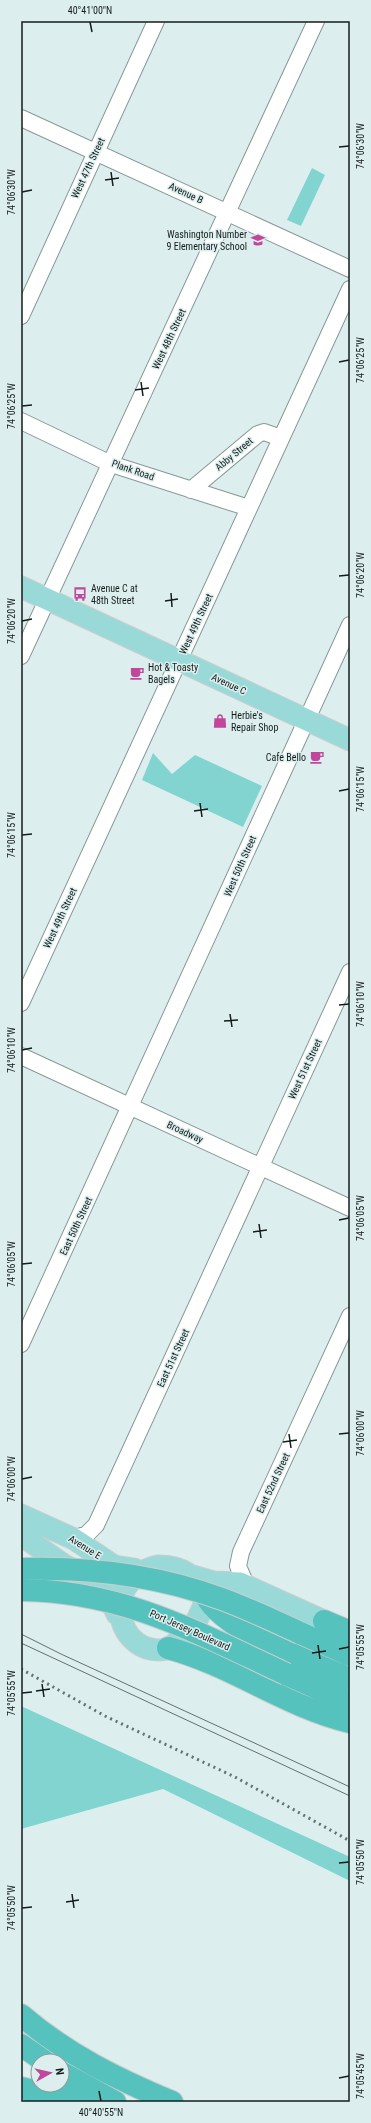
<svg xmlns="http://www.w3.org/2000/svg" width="371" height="2123" font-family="'Roboto Condensed',sans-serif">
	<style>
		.green { fill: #81d4d0 }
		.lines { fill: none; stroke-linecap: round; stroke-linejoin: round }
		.minor-casing { stroke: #879897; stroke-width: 18 }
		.major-casing { stroke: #cccdcd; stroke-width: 23 }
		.highway-casing { stroke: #cccdcd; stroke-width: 24 }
		.minor { stroke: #fff; stroke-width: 16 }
		.major { stroke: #99dad8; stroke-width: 21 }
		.highway { stroke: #55c2be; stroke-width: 22 }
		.tram { stroke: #64706f; stroke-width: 1 }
		.rail { stroke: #64706f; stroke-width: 3; stroke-dasharray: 2 4; stroke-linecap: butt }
		.highway-bridge-casing { stroke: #cccdcd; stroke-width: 24; stroke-linecap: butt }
		.highway-bridge { stroke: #55c2be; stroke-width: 22 }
		.ticks { fill: none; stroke: #151c1c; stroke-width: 1.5 }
		.labels { text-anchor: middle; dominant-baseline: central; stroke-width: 3; stroke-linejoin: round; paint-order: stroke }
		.street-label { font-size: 10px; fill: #151c1c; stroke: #dcefee }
		.poi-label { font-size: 10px; fill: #151c1c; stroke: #dcefee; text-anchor: start }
		.neatline { fill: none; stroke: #151c1c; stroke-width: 1.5 }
		.ticks-label { font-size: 10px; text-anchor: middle; fill: #151c1c }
	</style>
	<rect width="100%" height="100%" fill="#dcefee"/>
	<path class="green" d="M 312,168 L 325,175 L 301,226 L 287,220 Z
		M 153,753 L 172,774 L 195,755 L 262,786 L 243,827 L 142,780 Z
		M 21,1706 L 350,1857 L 350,1881 L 163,1789 L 21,1829 Z"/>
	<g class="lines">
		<defs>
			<path id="minor" d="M 21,118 L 350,269
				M 21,316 L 156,21
				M 21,421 L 111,464 L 249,508
				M 191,490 L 258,434 L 264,432 L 281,438
				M 21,656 L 316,21
				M 21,1003 L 350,289
				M 21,1056 L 350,1208
				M 21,1344 L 350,625
				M 74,1539 L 87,1534 L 96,1525 L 350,972
				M 246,1585 L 238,1566 L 241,1552 L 350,1316"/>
			<path id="major" d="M 21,587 L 350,740
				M 21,1515 L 74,1539 L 114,1566 L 134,1569
				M 21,1535 L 64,1565 L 96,1582 L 107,1594 L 117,1614
				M 158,1566 C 183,1566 194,1575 206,1596 C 203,1611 194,1629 182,1638 C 177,1642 172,1647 167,1649 C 118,1659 96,1581 158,1566 Z
				M 193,1576 L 214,1582 L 240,1583 L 324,1621"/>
			<path id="highway" d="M 206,1596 C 225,1632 312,1662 350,1679
				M 324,1621 L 350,1632
				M 300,1633 L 350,1655
				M 168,1648 C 232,1665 286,1707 350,1722
				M 286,1674 L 350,1703
				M 21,2015 C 66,2054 117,2079 172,2102
				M 21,2045 L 44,2061
				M 62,2073 L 115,2102
				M 21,2088 L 78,2102"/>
		</defs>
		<use href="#minor" class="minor-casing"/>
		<use href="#major" class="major-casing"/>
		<use href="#highway" class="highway-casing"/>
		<use href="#minor" class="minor"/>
		<use href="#major" class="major"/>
		<use href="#highway" class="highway"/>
		<path class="tram" d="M 21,1634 L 61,1654 L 350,1787
			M 21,1643 L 350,1796"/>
		<path class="rail" d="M 21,1669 L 105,1716 L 235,1777 L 350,1841"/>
		<defs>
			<path id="highway-bridge" d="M 21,1569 C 89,1567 157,1575 222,1599 C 249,1609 274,1621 300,1633
				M 21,1590 C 123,1591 196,1632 286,1674"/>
		</defs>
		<use href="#highway-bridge" class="highway-bridge-casing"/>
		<use href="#highway-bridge" class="highway-bridge"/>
	</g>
	<path class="ticks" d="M 90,22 L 92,32M 339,147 L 349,146M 111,172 L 113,186M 105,180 L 119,178M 22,192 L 32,190M 339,362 L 349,360M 141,382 L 143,396M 135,390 L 149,388M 22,406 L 32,405M 339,576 L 349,575M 171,593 L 172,607M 165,601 L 178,599M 22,621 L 32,619M 339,791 L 349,789M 200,803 L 202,817M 194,811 L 208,809M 22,835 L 32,834M 339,1005 L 349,1004M 230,1014 L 232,1027M 224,1021 L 238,1020M 22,1050 L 32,1048M 339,1220 L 349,1218M 259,1224 L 261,1238M 253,1232 L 267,1230M 22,1264 L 32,1263M 289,1434 L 291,1448M 339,1434 L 349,1433M 283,1442 L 297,1440M 22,1479 L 32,1477M 318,1645 L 320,1659M 339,1649 L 349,1647M 312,1653 L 326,1651M 42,1684 L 44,1697M 36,1691 L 50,1689M 22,1693 L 32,1692M 339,1863 L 349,1862M 72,1894 L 74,1908M 66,1902 L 79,1900M 22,1908 L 32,1907M 339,2078 L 349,2076M 99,2091 L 101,2101"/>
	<defs>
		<symbol id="school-bare" viewBox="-9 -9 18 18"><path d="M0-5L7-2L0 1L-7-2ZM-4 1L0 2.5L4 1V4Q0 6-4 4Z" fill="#c1479b" stroke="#dcefee" stroke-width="2.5" paint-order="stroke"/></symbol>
		<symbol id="bus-bare" viewBox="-9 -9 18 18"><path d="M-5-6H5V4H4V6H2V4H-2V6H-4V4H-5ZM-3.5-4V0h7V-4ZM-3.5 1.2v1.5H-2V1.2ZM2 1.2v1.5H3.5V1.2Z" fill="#c1479b" stroke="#dcefee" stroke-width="2.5" paint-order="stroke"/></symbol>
		<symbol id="cafe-bare" viewBox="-9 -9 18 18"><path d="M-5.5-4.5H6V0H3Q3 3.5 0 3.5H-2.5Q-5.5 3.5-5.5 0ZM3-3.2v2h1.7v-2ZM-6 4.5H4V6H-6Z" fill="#c1479b" stroke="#dcefee" stroke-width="2.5" paint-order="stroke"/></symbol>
		<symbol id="shop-bare" viewBox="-9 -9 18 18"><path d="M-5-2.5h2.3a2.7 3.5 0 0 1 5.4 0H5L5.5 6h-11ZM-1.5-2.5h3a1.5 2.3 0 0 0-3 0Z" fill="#c1479b" stroke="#dcefee" stroke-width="2.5" paint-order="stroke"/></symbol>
	</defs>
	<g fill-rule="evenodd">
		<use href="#school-bare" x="248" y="230" width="20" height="20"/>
		<use href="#bus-bare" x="70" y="584" width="20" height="20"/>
		<use href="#cafe-bare" x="127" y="663" width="20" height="20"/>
		<use href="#shop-bare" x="210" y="711" width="20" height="20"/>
		<use href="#cafe-bare" x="307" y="747" width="20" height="20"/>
	</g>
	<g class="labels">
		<g class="street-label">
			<text transform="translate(88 168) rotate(-65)">West 47th Street</text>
			<text transform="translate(186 193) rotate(25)">Avenue B</text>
			<text transform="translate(169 339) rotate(-65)">West 48th Street</text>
			<text transform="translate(234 454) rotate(-40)">Abby Street</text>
			<text transform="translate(133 470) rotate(19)">Plank Road</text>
			<text transform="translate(196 624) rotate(-65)">West 49th Street</text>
			<text transform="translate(229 684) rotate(25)">Avenue C</text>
			<text transform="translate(240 866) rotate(-66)">West 50th Street</text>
			<text transform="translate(60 918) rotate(-65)">West 49th Street</text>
			<text transform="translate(305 1069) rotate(-65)">West 51st Street</text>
			<text transform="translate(185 1132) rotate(25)">Broadway</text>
			<text transform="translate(76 1226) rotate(-65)">East 50th Street</text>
			<text transform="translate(173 1358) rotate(-65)">East 51st Street</text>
			<text transform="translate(273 1483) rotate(-65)">East 52nd Street</text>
			<text transform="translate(85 1547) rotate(32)">Avenue E</text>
			<text transform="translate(190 1630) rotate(24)">Port Jersey Boulevard</text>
		</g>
		<g class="poi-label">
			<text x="247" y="234" text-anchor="end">Washington Number<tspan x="247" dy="12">9 Elementary School</tspan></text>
			<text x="91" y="588">Avenue C at<tspan x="91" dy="12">48th Street</tspan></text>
			<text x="148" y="667">Hot &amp; Toasty<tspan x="148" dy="12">Bagels</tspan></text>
			<text x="231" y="715">Herbie's<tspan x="231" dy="12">Repair Shop</tspan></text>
			<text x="306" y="757" text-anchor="end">Cafe Bello</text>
		</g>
	</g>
	<rect width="371" height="2123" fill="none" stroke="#dcefee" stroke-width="44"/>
	<g transform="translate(50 2073) rotate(82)"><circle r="19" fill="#dcefee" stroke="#8c9b9a"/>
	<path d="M0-3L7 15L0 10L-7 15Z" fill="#c1479b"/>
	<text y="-6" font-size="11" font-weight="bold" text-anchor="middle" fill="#151c1c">N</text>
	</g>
	<rect x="22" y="22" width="327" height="2079" class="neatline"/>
	<g class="ticks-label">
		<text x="90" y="14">40°41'00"N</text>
		<text transform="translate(360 146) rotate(-90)" y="4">74°06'30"W</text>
		<text transform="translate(11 192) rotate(-90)" y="4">74°06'30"W</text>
		<text transform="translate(360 360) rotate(-90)" y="4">74°06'25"W</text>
		<text transform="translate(11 406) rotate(-90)" y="4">74°06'25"W</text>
		<text transform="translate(360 575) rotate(-90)" y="4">74°06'20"W</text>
		<text transform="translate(11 621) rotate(-90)" y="4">74°06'20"W</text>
		<text transform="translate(360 789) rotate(-90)" y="4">74°06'15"W</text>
		<text transform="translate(11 835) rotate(-90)" y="4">74°06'15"W</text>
		<text transform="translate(360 1004) rotate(-90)" y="4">74°06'10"W</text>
		<text transform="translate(11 1050) rotate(-90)" y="4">74°06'10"W</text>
		<text transform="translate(360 1218) rotate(-90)" y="4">74°06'05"W</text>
		<text transform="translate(11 1264) rotate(-90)" y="4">74°06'05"W</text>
		<text transform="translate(360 1433) rotate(-90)" y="4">74°06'00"W</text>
		<text transform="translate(11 1479) rotate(-90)" y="4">74°06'00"W</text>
		<text transform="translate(360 1647) rotate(-90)" y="4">74°05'55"W</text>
		<text transform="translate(11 1693) rotate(-90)" y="4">74°05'55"W</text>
		<text transform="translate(360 1862) rotate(-90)" y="4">74°05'50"W</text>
		<text transform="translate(11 1908) rotate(-90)" y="4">74°05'50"W</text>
		<text transform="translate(360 2076) rotate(-90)" y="4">74°05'45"W</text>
		<text x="101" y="2116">40°40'55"N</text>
	</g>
</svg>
